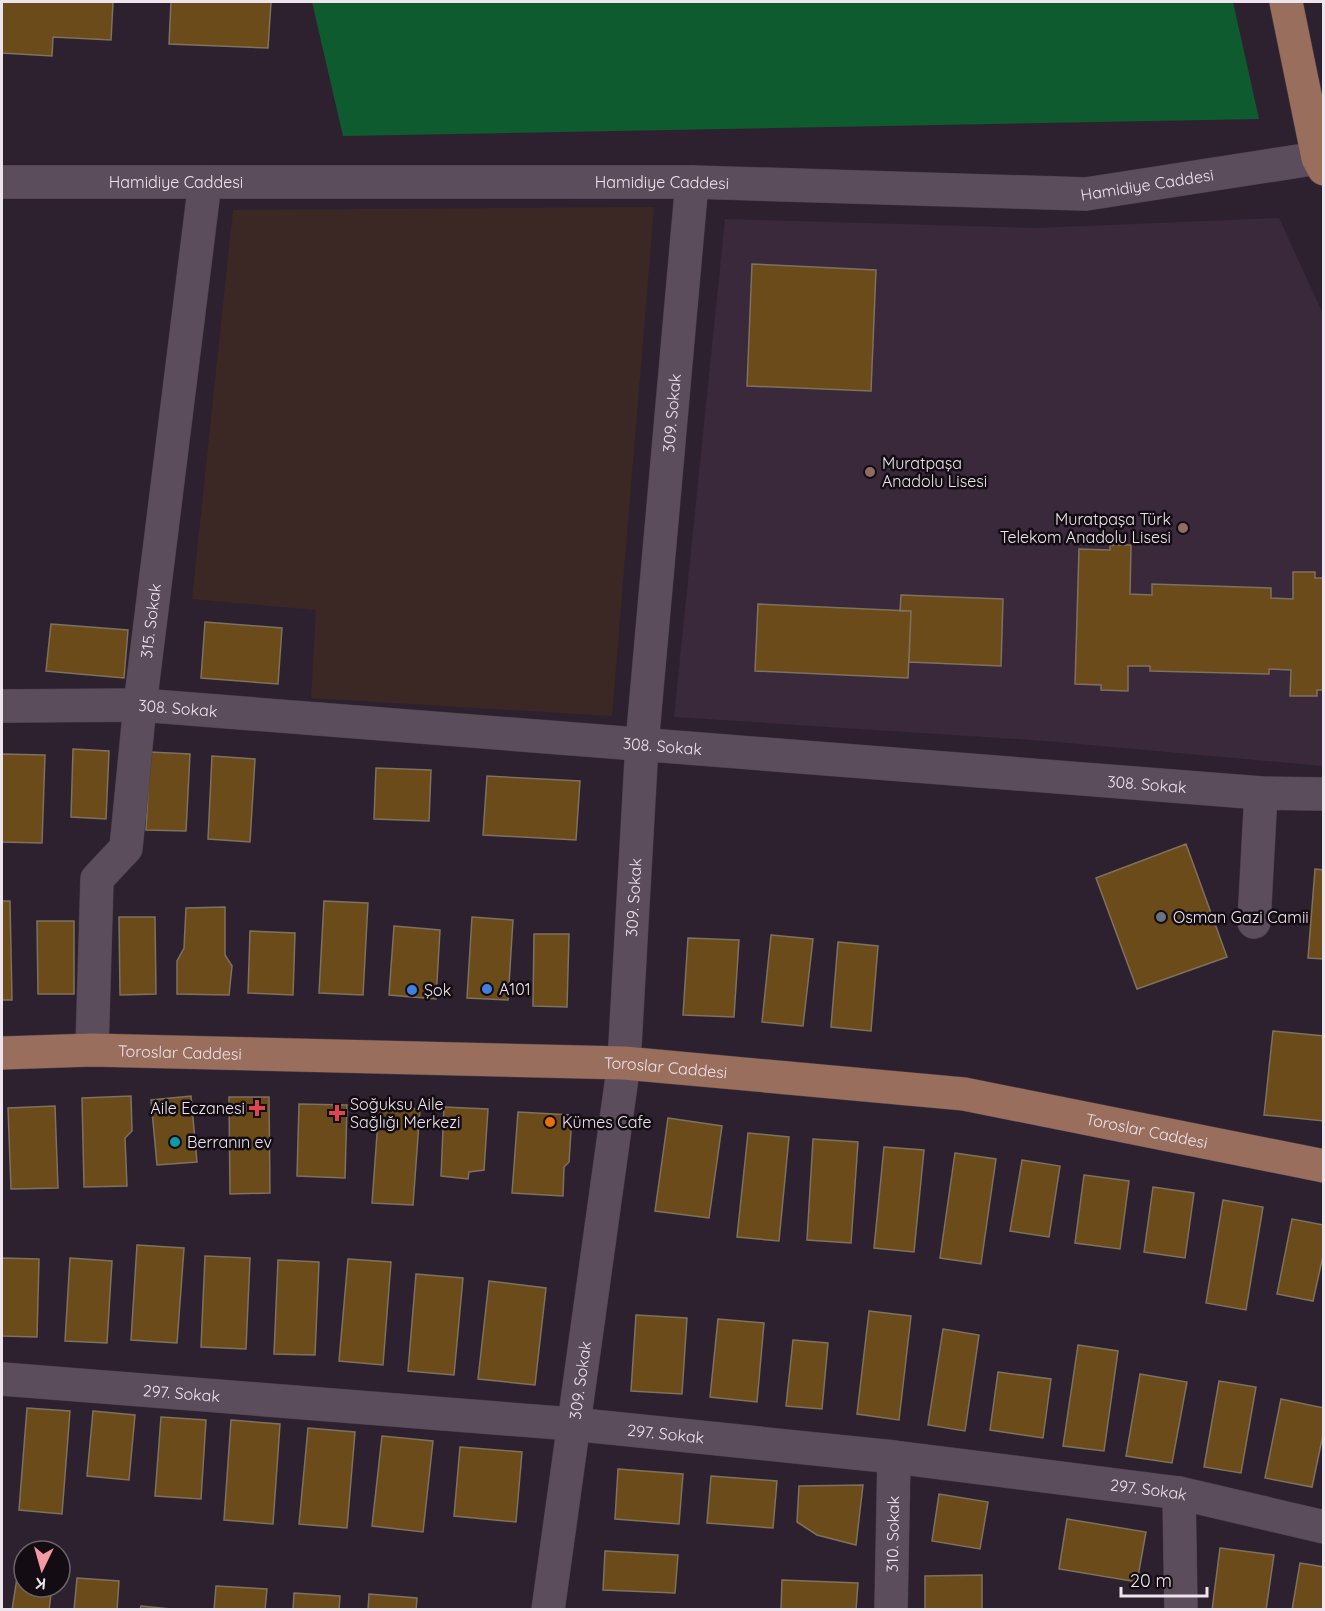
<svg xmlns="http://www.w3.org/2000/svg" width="1325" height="1611" font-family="Quicksand,sans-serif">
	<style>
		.commercial { fill: #3b2824 }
		.built { fill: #3a283b }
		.green { fill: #0e5b30 }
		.building { fill: #6a4b19; stroke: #7e715e; stroke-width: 1.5 }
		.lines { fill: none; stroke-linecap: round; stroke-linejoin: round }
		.minor-casing { stroke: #4a3e4a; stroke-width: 34 }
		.major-casing { stroke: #4a3e4a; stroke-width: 34 }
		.minor { stroke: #5c4d5d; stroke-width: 33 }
		.major { stroke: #996e5c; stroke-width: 33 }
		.education-dot { fill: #8d6e63; stroke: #130d13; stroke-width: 2 }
		.worship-dot { fill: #6b7280; stroke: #130d13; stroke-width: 2 }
		.shop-dot { fill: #3f7fe0; stroke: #130d13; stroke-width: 2 }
		.health-dot { fill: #e0444e; stroke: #130d13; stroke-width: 2 }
		.food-dot { fill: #e8710a; stroke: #130d13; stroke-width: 2 }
		.culture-dot { fill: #0f9aa8; stroke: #130d13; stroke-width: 2 }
		.labels { text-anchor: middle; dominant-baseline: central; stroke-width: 5; stroke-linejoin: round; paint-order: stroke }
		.street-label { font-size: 16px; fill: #ede4ed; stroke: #130d13 }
		.poi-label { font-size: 16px; fill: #ede4ed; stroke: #130d13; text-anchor: start }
	</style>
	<rect width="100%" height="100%" fill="#2e212f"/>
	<path class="commercial" d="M 654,207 L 612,716 L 311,698 L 316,610 L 192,599 L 233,210 Z"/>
	<path class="built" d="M 1279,218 L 1323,314 L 1323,766 L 1046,741 L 674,717 L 725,219 L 1037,228 Z"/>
	<path class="green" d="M 312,2 L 1233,2 L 1259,119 L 343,136 Z"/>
	<path class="building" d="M 2,2 L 113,2 L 111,40 L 53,37 L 52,56 L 2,53 Z
		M 171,2 L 271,2 L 268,48 L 169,44 Z
		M 752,264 L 876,270 L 871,391 L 747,386 Z
		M 1110,545 L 1131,545 L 1130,594 L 1152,595 L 1152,584 L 1271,588 L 1271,598 L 1293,599 L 1293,572 L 1315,572 L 1315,578 L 1324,578 L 1324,690 L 1317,690 L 1317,696 L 1290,696 L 1291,670 L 1269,669 L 1269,674 L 1150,671 L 1150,666 L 1128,666 L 1128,691 L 1101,690 L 1101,685 L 1075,684 L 1079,549 L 1110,550 Z
		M 901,595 L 1003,599 L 1001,666 L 909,662 L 911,611 L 900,611 Z
		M 758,604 L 911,611 L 908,678 L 755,671 Z
		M 205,622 L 282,628 L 278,684 L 201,678 Z
		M 51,624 L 128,630 L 124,678 L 46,671 Z
		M 73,749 L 109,751 L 106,819 L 71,817 Z
		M 150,752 L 190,754 L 186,831 L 146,830 Z
		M 2,754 L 45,755 L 42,843 L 2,842 Z
		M 212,756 L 255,759 L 250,842 L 208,839 Z
		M 376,768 L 431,770 L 429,821 L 374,819 Z
		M 487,776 L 580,781 L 576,840 L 483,835 Z
		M 1186,844 L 1227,957 L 1137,989 L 1096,878 Z
		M 1315,869 L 1324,870 L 1324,959 L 1308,958 Z
		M 2,901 L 10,901 L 12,1000 L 2,1000 Z
		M 324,901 L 368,903 L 363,995 L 319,993 Z
		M 225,907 L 225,955 L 232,966 L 229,995 L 177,994 L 177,961 L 184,948 L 186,908 Z
		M 119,917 L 155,917 L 156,994 L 120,995 Z
		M 472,917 L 513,920 L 508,1000 L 467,998 Z
		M 37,921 L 74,921 L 74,994 L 38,994 Z
		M 394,926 L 440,930 L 436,999 L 389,995 Z
		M 250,931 L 295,933 L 293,995 L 248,993 Z
		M 534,934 L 569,934 L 567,1007 L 533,1006 Z
		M 771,935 L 813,939 L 803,1026 L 762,1022 Z
		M 688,938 L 739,940 L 734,1017 L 683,1015 Z
		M 838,942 L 878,946 L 871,1031 L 831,1027 Z
		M 1273,1031 L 1324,1036 L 1324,1121 L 1264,1115 Z
		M 131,1096 L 132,1131 L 125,1138 L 127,1186 L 84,1187 L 82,1098 Z
		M 191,1096 L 197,1162 L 157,1165 L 151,1100 Z
		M 229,1097 L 269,1097 L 270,1193 L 230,1194 Z
		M 299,1104 L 347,1105 L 345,1178 L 297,1176 Z
		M 55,1106 L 58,1188 L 11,1189 L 8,1108 Z
		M 379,1107 L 420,1109 L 413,1205 L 372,1203 Z
		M 444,1107 L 488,1109 L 484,1170 L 469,1172 L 468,1179 L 441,1176 Z
		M 518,1112 L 572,1115 L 569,1162 L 564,1167 L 563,1196 L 512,1193 Z
		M 668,1118 L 722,1126 L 709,1218 L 655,1211 Z
		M 748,1133 L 789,1137 L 779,1241 L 737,1237 Z
		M 813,1139 L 858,1142 L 851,1243 L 807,1240 Z
		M 884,1147 L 924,1150 L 914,1252 L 874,1248 Z
		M 955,1153 L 996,1159 L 981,1264 L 940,1258 Z
		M 1022,1160 L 1060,1166 L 1049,1237 L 1010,1231 Z
		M 1084,1175 L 1129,1181 L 1120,1249 L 1075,1243 Z
		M 1153,1187 L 1194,1193 L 1185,1258 L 1144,1252 Z
		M 1223,1200 L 1263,1207 L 1246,1310 L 1206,1303 Z
		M 1292,1219 L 1324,1225 L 1324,1251 L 1313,1301 L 1277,1294 Z
		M 137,1245 L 184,1248 L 177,1343 L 131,1340 Z
		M 205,1256 L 250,1258 L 246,1349 L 201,1347 Z
		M 2,1258 L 39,1259 L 37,1337 L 2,1336 Z
		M 70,1258 L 112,1261 L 107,1343 L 65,1341 Z
		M 348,1259 L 391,1262 L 383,1365 L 339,1361 Z
		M 278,1260 L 319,1262 L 315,1355 L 274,1354 Z
		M 416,1274 L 463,1278 L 454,1375 L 408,1371 Z
		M 489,1281 L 546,1288 L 535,1385 L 478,1379 Z
		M 869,1311 L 911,1316 L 899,1420 L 857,1414 Z
		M 636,1315 L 687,1318 L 682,1394 L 631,1391 Z
		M 718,1319 L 764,1323 L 757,1402 L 710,1397 Z
		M 943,1329 L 979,1335 L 965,1431 L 928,1425 Z
		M 793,1340 L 828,1343 L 822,1409 L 786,1406 Z
		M 1078,1345 L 1118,1351 L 1104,1451 L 1063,1446 Z
		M 998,1372 L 1051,1379 L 1043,1438 L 990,1430 Z
		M 1140,1374 L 1187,1382 L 1172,1463 L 1126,1456 Z
		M 1219,1381 L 1256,1387 L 1241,1473 L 1204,1467 Z
		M 1281,1399 L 1324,1408 L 1324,1430 L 1312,1487 L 1265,1478 Z
		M 27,1408 L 70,1411 L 62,1514 L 19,1510 Z
		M 93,1411 L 135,1415 L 129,1480 L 87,1476 Z
		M 161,1417 L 206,1420 L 201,1499 L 155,1496 Z
		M 231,1420 L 280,1424 L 273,1524 L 224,1520 Z
		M 308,1428 L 355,1432 L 347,1528 L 299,1524 Z
		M 382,1436 L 433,1441 L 423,1532 L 372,1526 Z
		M 460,1447 L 522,1452 L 516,1522 L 454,1516 Z
		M 618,1469 L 683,1474 L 679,1524 L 615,1519 Z
		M 711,1476 L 777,1481 L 773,1528 L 707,1523 Z
		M 863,1485 L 856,1545 L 817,1535 L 797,1522 L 799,1486 Z
		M 939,1494 L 988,1502 L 980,1549 L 932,1541 Z
		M 1067,1519 L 1146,1532 L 1137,1582 L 1059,1569 Z
		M 1220,1548 L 1274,1555 L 1266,1610 L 1212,1610 Z
		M 605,1551 L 678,1555 L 675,1593 L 603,1590 Z
		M 1300,1563 L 1324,1567 L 1324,1609 L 1292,1610 Z
		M 982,1575 L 982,1610 L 925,1610 L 925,1576 Z
		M 17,1578 L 24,1579 L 24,1587 L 52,1587 L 49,1610 L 12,1610 Z
		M 77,1578 L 119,1581 L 117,1610 L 74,1610 Z
		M 782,1580 L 858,1583 L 856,1610 L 781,1610 Z
		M 216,1586 L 267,1589 L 265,1610 L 214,1610 Z
		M 294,1593 L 340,1596 L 339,1610 L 293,1610 Z
		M 369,1594 L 417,1598 L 416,1610 L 368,1610 Z
		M 141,1606 L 181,1610 L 140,1610 Z"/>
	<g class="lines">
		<defs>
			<g id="minor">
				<path id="s1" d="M 2,182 L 692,182 L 1086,194 L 1318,158"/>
				<path id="s2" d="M 2,706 L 140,705 L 1261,793 L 1324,794"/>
				<path d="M 1254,922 L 1261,793"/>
				<path id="s3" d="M 92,1050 L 97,879 L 126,848 L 140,705 L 205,182"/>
				<path id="s4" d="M 2,1379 L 572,1424 L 894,1457 L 1179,1493 L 1324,1527"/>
				<path d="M 1179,1493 L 1181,1610"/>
				<path id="s5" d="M 548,1610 L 624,1063 L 642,744 L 692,182"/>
				<path id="s6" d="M 891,1610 L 894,1457"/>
			</g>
			<g id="major">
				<path d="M 1286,2 L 1318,158 L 1324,169"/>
				<path id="s7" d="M 2,1053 L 92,1050 L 624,1063 L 964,1094 L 1324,1166"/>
			</g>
		</defs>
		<use href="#minor" class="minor-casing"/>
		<use href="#major" class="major-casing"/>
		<use href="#minor" class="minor"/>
		<use href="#major" class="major"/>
	</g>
	<g class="education-dot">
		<circle cx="870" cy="472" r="6"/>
		<circle cx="1183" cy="528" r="6"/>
	</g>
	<circle class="worship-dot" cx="1161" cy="917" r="6"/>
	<g class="shop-dot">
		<circle cx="487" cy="989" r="6"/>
		<circle cx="412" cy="990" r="6"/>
	</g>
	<g class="health-dot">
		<path d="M254 1099h6v6h6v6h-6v6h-6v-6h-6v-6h6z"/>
		<path d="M334 1104h6v6h6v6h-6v6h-6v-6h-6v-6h6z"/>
	</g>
	<circle class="food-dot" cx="550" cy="1122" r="6"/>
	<circle class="culture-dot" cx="175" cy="1142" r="6"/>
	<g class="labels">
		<g class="street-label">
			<text stroke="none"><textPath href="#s1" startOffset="174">Hamidiye Caddesi</textPath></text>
			<text stroke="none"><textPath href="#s1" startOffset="660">Hamidiye Caddesi</textPath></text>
			<text stroke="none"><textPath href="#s1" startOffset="1146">Hamidiye Caddesi</textPath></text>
			<text stroke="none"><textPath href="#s5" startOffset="1204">309. Sokak</textPath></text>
			<text stroke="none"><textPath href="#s3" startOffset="442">315. Sokak</textPath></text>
			<text stroke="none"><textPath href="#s2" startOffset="176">308. Sokak</textPath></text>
			<text stroke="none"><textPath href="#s2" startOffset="662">308. Sokak</textPath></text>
			<text stroke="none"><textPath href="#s2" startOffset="1148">308. Sokak</textPath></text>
			<text stroke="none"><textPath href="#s5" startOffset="718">309. Sokak</textPath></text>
			<text stroke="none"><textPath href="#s7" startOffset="178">Toroslar Caddesi</textPath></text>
			<text stroke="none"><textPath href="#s7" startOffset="664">Toroslar Caddesi</textPath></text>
			<text stroke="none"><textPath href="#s7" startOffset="1150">Toroslar Caddesi</textPath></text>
			<text stroke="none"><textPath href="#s5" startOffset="232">309. Sokak</textPath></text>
			<text stroke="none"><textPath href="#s4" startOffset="180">297. Sokak</textPath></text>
			<text stroke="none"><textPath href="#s4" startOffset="666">297. Sokak</textPath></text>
			<text stroke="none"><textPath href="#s4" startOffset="1152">297. Sokak</textPath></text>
			<text stroke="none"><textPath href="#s6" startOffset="76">310. Sokak</textPath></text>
		</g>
		<g class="poi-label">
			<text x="882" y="463">Muratpaşa<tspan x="882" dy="18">Anadolu Lisesi</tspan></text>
			<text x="1171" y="519" text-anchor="end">Muratpaşa Türk<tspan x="1171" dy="18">Telekom Anadolu Lisesi</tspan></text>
			<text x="1173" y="917">Osman Gazi Camii</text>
			<text x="499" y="989">A101</text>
			<text x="424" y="990">Şok</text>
			<text x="350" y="1104">Soğuksu Aile<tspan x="350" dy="18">Sağlığı Merkezi</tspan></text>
			<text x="245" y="1108" text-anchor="end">Aile Eczanesi</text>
			<text x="562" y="1122">Kümes Cafe</text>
			<text x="187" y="1142">Berranın ev</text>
		</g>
	</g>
	<rect width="1325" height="1611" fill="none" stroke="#ede4ed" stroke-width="6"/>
	<g transform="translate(42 1569) rotate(185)"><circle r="28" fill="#130d13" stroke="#6a636a" stroke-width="1.5"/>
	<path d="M0-4.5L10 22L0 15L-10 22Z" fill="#f49aa3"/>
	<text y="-9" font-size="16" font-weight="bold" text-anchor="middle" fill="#ede4ed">K</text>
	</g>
	<path d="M1121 1587v9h86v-9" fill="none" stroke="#ede4ed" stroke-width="3"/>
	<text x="1130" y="1587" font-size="18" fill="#ede4ed" stroke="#130d13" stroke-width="4.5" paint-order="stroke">20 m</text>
</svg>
